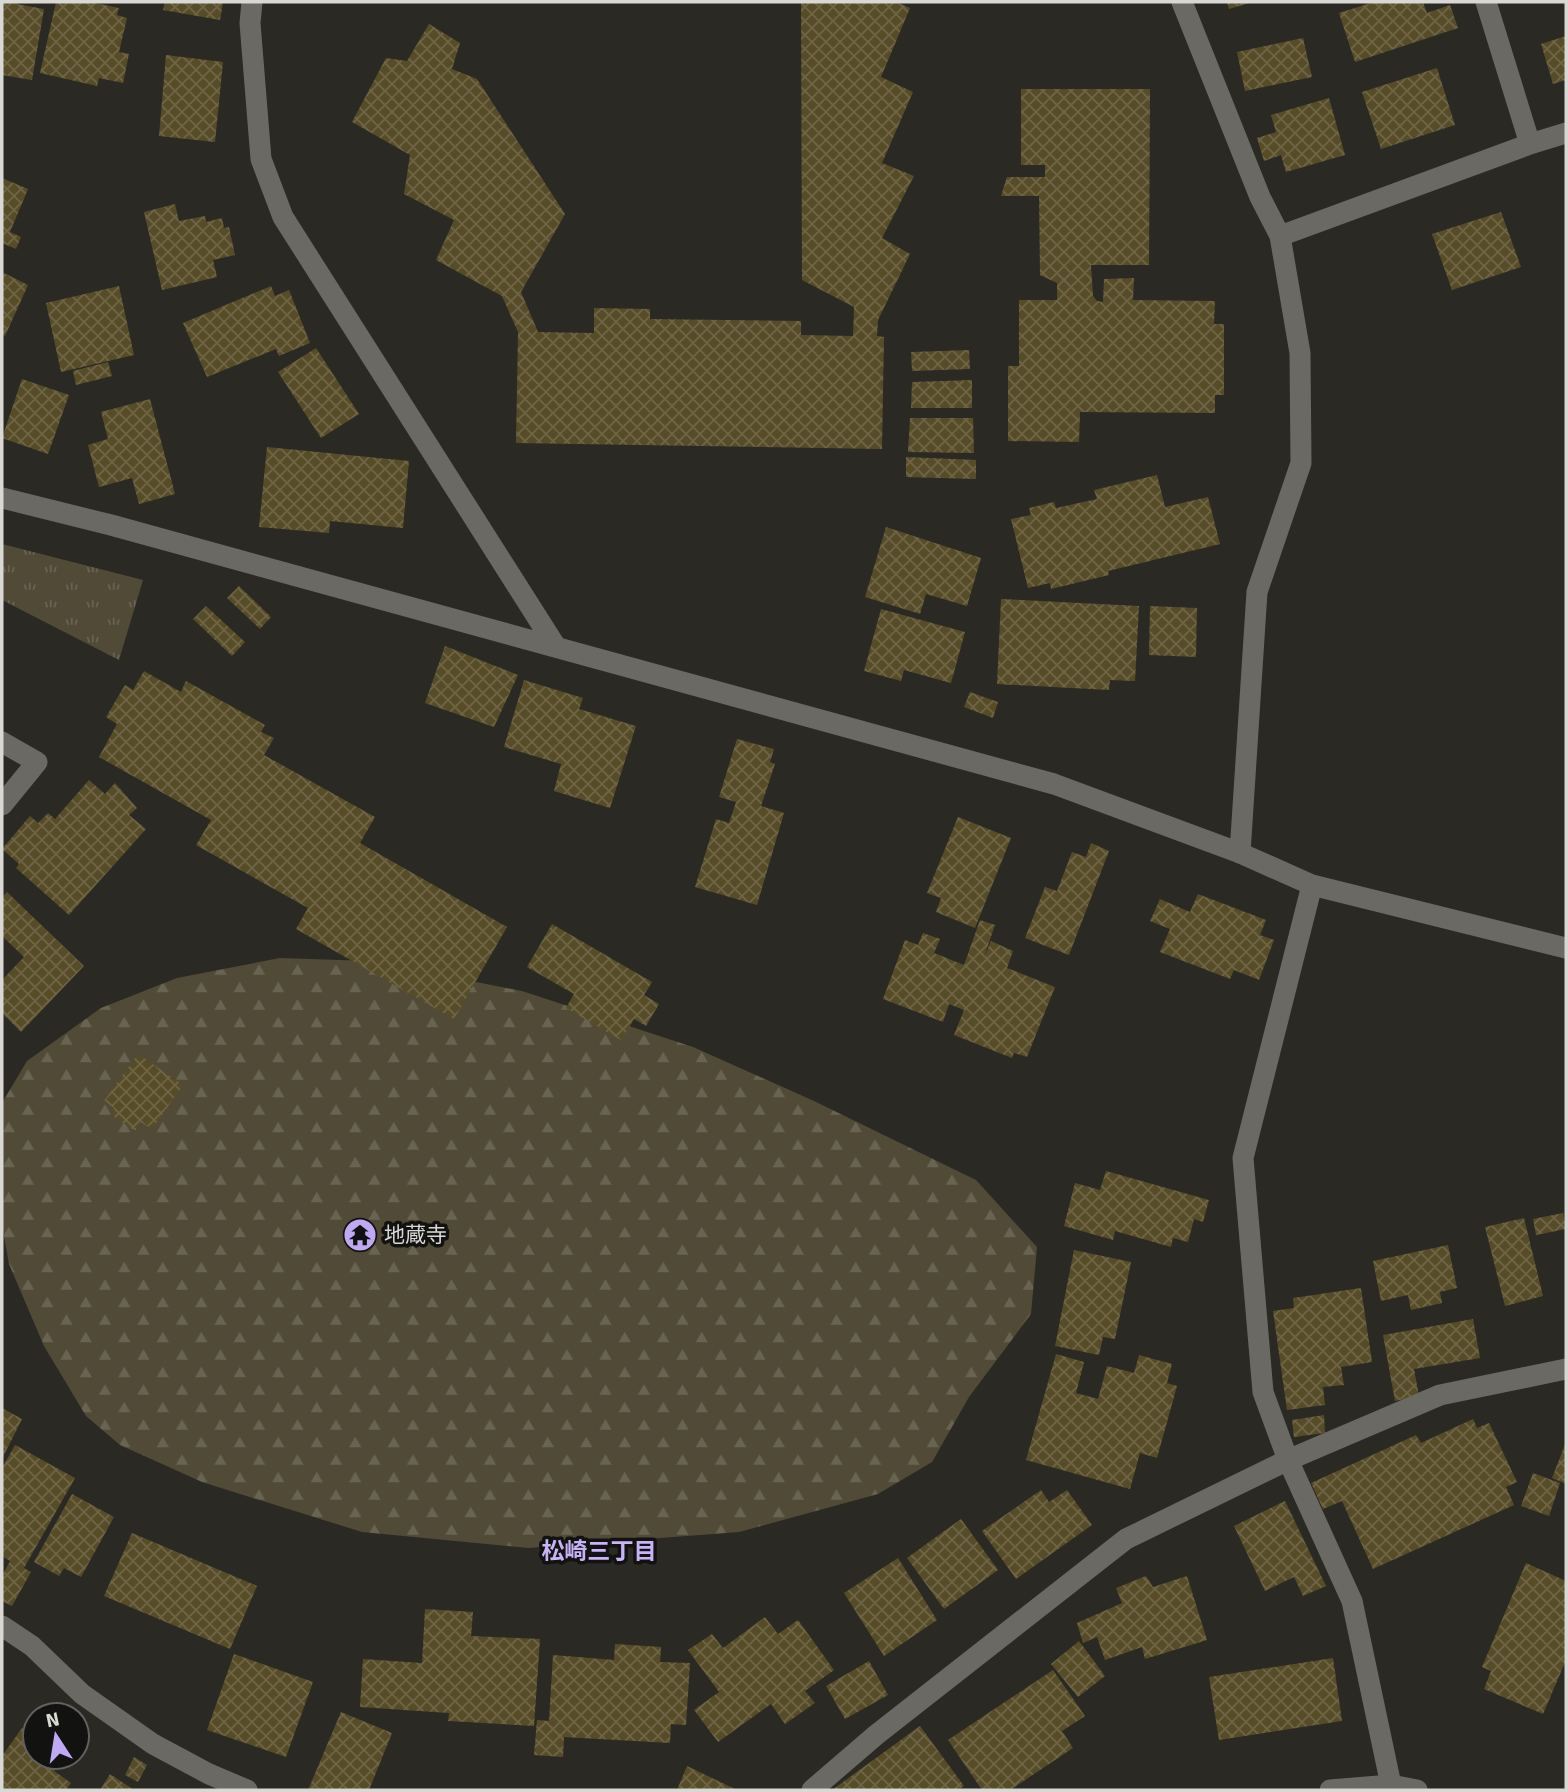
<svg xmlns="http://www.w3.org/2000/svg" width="1568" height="1792" font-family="Signika,'Noto Sans JP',sans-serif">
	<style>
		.forest { fill: url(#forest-firs) }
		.park { fill: url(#park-tufts) }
		.building { fill: url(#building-cross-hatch) }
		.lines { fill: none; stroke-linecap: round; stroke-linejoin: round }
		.minor { stroke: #6b6964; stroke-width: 21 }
		.labels { text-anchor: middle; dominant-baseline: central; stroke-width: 7; stroke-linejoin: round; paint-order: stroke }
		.poi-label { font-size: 21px; fill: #d9d8d5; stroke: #121210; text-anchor: start }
		.neighbourhood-label { font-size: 23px; font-weight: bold; fill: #c8b3f9; stroke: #121210 }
	</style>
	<defs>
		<pattern id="forest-firs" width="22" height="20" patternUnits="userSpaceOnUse" patternTransform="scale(1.75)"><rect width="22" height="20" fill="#514a36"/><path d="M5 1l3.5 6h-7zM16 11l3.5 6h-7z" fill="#696352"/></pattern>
		<pattern id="park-tufts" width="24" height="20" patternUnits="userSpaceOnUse" patternTransform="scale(1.75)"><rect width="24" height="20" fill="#514a36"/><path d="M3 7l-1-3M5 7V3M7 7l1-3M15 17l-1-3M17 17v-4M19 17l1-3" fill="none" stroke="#696352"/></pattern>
		<pattern id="building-cross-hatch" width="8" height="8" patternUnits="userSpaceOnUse" patternTransform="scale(1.75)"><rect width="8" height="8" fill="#574c28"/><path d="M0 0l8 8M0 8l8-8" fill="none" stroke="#6f6546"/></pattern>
	</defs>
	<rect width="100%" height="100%" fill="#2a2924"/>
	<path class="forest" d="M 280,958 L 370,961 L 522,991 L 693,1047 L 814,1101 L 976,1180 L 1037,1247 L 1031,1314 L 969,1397 L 932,1462 L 878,1494 L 739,1532 L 529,1548 L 362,1532 L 202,1482 L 120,1445 L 86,1416 L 44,1346 L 9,1264 L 2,1225 L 2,1103 L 27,1061 L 101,1008 L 177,978 Z"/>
	<path class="park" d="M 2,544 L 143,580 L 119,660 L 2,600 Z"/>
	<path class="building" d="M 2,2 L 17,2 L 17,4 L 44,9 L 32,80 L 2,75 Z
		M 56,2 L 90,2 L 119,8 L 117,15 L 127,18 L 119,52 L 129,54 L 123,83 L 99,78 L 97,86 L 40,73 Z
		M 165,2 L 223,2 L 220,20 L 163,10 Z
		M 801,2 L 896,2 L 910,8 L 881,77 L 913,92 L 882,163 L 914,176 L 882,238 L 910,254 L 878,320 L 877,336 L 884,337 L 882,449 L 516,443 L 518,332 L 502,296 L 436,260 L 454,220 L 404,194 L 410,155 L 352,122 L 386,58 L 407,61 L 429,24 L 460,43 L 452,69 L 477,79 L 565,214 L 521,292 L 538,332 L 594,333 L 594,308 L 650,309 L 650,319 L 801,321 L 801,335 L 853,336 L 854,307 L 802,280 Z
		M 1227,2 L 1253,2 L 1229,9 Z
		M 1374,2 L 1423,2 L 1427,13 L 1450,5 L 1458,28 L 1355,62 L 1339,13 Z
		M 1566,36 L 1566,80 L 1553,84 L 1541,44 Z
		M 1303,38 L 1312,77 L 1245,91 L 1237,52 Z
		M 166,55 L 223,62 L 215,142 L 159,136 Z
		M 1437,68 L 1455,125 L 1381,149 L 1362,92 Z
		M 1021,89 L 1150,89 L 1149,265 L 1091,265 L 1093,296 L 1097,301 L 1103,302 L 1104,279 L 1134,278 L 1133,300 L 1215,301 L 1214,324 L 1224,324 L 1224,395 L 1215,395 L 1215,413 L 1080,412 L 1079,442 L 1008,441 L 1008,366 L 1019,366 L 1019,300 L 1057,300 L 1057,283 L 1040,275 L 1039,196 L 1001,196 L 1007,177 L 1045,177 L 1045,165 L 1021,165 Z
		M 1329,98 L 1345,155 L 1286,172 L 1281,155 L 1264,161 L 1257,138 L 1276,132 L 1271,115 Z
		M 2,178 L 28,189 L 10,232 L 21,237 L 16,249 L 2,243 Z
		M 175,204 L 179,221 L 205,216 L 206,222 L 222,218 L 224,228 L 229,227 L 235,255 L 213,260 L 217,277 L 162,290 L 144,212 Z
		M 1501,212 L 1521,267 L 1452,290 L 1432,234 Z
		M 2,272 L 28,285 L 5,336 L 2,334 Z
		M 119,286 L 134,355 L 61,372 L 46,303 Z
		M 271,286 L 275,296 L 289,290 L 310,343 L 279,356 L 276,349 L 207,377 L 183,323 Z
		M 316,348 L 359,414 L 321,438 L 278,372 Z
		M 969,350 L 970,369 L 912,371 L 911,352 Z
		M 108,362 L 112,376 L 76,385 L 73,371 Z
		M 22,379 L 69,395 L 48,454 L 2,438 Z
		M 972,380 L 972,408 L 911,408 L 912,382 Z
		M 150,399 L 175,494 L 139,504 L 132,478 L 99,487 L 88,445 L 108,439 L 101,412 Z
		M 910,418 L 973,418 L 974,453 L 908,452 Z
		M 267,447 L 409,461 L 403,528 L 330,521 L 329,533 L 259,527 Z
		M 906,457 L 976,460 L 976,479 L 906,477 Z
		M 1157,475 L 1165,507 L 1208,497 L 1220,544 L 1108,571 L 1109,575 L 1051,589 L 1050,583 L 1028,588 L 1011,519 L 1031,515 L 1029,508 L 1054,502 L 1056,508 L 1097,499 L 1094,490 Z
		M 886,527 L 981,558 L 967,606 L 926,594 L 920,614 L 865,597 Z
		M 239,586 L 271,617 L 260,629 L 227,598 Z
		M 1001,599 L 1139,606 L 1135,681 L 1110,680 L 1109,690 L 997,684 Z
		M 206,606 L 245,642 L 232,656 L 193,619 Z
		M 1150,606 L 1197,608 L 1196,657 L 1149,655 Z
		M 881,609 L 965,632 L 951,683 L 904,670 L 901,681 L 864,671 Z
		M 445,646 L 518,675 L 494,727 L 425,703 Z
		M 144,671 L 181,692 L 186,681 L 265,725 L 261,732 L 274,738 L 264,755 L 375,817 L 360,843 L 507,927 L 454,1019 L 296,929 L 308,908 L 196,845 L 211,820 L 99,757 L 117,724 L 106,717 L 125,685 L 133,690 Z
		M 524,680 L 583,698 L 579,709 L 636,726 L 610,808 L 554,791 L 561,764 L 504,747 Z
		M 970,692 L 998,702 L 993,718 L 964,707 Z
		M 737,739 L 774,749 L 770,762 L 775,764 L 761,806 L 784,813 L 757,905 L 695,887 L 716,819 L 729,823 L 736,802 L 719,797 Z
		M 89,780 L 105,794 L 115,783 L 137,808 L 129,815 L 146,829 L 69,915 L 16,868 L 19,864 L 2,849 L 30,816 L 38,823 L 48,813 L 55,819 Z
		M 958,817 L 1011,838 L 975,928 L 936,912 L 941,898 L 927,893 Z
		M 1091,843 L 1109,851 L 1069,955 L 1025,938 L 1045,887 L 1057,891 L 1072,852 L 1086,857 Z
		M 7,892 L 84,966 L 21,1032 L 2,1013 L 2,980 L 24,957 L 2,936 L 2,897 Z
		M 1198,894 L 1266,920 L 1260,935 L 1274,940 L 1259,980 L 1234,970 L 1230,979 L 1160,952 L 1170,929 L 1150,921 L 1160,899 L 1190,912 Z
		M 980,920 L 995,925 L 984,957 L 991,941 L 1013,951 L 1007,968 L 1055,987 L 1027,1057 L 1014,1053 L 1012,1058 L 954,1035 L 964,1010 L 949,1004 L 943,1022 L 883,999 L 905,940 L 918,945 L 923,933 L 940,939 L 934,953 L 964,965 Z
		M 552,924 L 652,982 L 644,995 L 659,1004 L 646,1026 L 634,1019 L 621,1040 L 566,1008 L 574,994 L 527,967 Z
		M 138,1054 L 183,1085 L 152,1129 L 141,1122 L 135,1131 L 110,1114 L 114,1108 L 104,1101 Z
		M 1106,1171 L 1209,1200 L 1203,1222 L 1194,1219 L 1188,1242 L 1173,1238 L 1171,1247 L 1115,1231 L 1113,1240 L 1064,1226 L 1075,1183 L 1100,1190 Z
		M 1563,1213 L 1566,1229 L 1536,1235 L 1533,1219 Z
		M 1524,1218 L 1543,1296 L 1505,1306 L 1485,1227 Z
		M 1448,1245 L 1457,1288 L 1440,1292 L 1442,1303 L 1411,1310 L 1408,1295 L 1381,1301 L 1373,1261 Z
		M 1074,1250 L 1131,1262 L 1115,1339 L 1103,1337 L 1099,1355 L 1055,1346 Z
		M 1361,1288 L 1372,1362 L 1341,1367 L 1344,1385 L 1323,1387 L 1325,1405 L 1287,1410 L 1273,1311 L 1294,1308 L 1293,1298 Z
		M 1473,1319 L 1480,1358 L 1414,1369 L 1419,1396 L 1395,1401 L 1383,1335 Z
		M 1056,1354 L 1084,1362 L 1076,1393 L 1098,1399 L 1107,1366 L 1134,1373 L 1139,1355 L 1172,1364 L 1167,1383 L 1177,1386 L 1157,1458 L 1140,1453 L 1130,1489 L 1026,1460 Z
		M 2,1408 L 22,1419 L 2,1459 Z
		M 1324,1415 L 1325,1433 L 1294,1437 L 1292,1420 Z
		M 1473,1419 L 1477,1428 L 1489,1423 L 1517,1482 L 1506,1487 L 1514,1505 L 1373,1569 L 1342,1501 L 1323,1509 L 1311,1483 L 1416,1435 L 1421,1443 Z
		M 1566,1442 L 1566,1484 L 1552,1478 Z
		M 15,1445 L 75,1478 L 24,1568 L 31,1572 L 12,1606 L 2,1601 L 2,1576 L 10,1561 L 2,1556 L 2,1468 Z
		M 1533,1473 L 1560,1483 L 1549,1516 L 1521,1506 Z
		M 1041,1490 L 1049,1502 L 1067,1490 L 1092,1525 L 1016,1579 L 982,1531 Z
		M 72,1494 L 114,1517 L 81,1577 L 64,1568 L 59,1576 L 34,1562 Z
		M 1285,1501 L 1326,1586 L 1303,1596 L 1294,1577 L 1265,1591 L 1234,1526 Z
		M 961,1519 L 998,1570 L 944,1609 L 907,1558 Z
		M 132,1533 L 257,1586 L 230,1649 L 104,1596 Z
		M 898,1558 L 937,1620 L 884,1656 L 844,1593 Z
		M 1526,1563 L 1566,1581 L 1566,1660 L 1543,1714 L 1484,1689 L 1491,1671 L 1482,1667 Z
		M 1146,1576 L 1153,1587 L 1187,1576 L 1207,1640 L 1145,1659 L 1142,1647 L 1105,1660 L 1097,1637 L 1083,1643 L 1077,1623 L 1122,1603 L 1116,1588 Z
		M 425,1609 L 473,1612 L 471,1636 L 540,1639 L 534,1726 L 448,1721 L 449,1713 L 360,1707 L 363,1659 L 422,1663 Z
		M 765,1617 L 778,1634 L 798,1620 L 834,1670 L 805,1691 L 815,1703 L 785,1724 L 771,1704 L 718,1742 L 694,1710 L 719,1692 L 688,1650 L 712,1634 L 723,1648 Z
		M 1079,1641 L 1105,1676 L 1078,1697 L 1051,1664 Z
		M 615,1644 L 661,1647 L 660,1662 L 690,1663 L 686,1725 L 671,1724 L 670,1743 L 564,1737 L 563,1757 L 534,1755 L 537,1720 L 549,1721 L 553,1655 L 614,1660 Z
		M 234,1654 L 313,1682 L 286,1757 L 207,1730 Z
		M 1333,1658 L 1342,1721 L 1219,1740 L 1209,1677 Z
		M 869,1661 L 888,1695 L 845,1719 L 826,1686 Z
		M 1053,1670 L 1085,1716 L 1062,1731 L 1073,1748 L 1010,1790 L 982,1790 L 948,1740 Z
		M 341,1712 L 392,1733 L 369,1790 L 308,1790 Z
		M 920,1726 L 964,1786 L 958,1790 L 832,1790 Z
		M 22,1728 L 35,1737 L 35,1757 L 63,1757 L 54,1771 L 71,1783 L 66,1790 L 2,1790 L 2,1756 Z
		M 134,1757 L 147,1765 L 138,1782 L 125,1775 Z
		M 687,1766 L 737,1790 L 677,1790 Z
		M 110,1774 L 134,1790 L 100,1790 Z"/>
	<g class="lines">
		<path class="minor" d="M 252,2 L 250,23 L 261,159 L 283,217 L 556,647
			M 1182,2 L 1260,197 L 1280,236 L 1300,353 L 1301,463 L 1257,592 L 1240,853
			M 1486,2 L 1530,144
			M 1280,236 L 1530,144 L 1566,133
			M 2,498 L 111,525 L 1054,784 L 1240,853 L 1312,885 L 1566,948
			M 2,742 L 37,762 L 2,805
			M 1312,885 L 1243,1158 L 1263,1392 L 1288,1460 L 1352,1601 L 1391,1785
			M 2,1626 L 32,1646 L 82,1694 L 153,1744 L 209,1774 L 247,1790
			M 812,1790 L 876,1735 L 1126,1539 L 1288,1460 L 1440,1395 L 1566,1369
			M 1330,1790 L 1391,1785 L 1417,1790"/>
	</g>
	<defs>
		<symbol id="temple-disc" viewBox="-11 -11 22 22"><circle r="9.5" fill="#bfa9f4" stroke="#121210"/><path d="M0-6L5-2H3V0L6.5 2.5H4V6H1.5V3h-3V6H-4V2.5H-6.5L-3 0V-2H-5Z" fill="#111"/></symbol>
	</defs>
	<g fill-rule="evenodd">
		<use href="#temple-disc" x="341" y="1216" width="38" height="38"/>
	</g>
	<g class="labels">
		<g class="poi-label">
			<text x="384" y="1235">地蔵寺</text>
		</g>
		<g class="neighbourhood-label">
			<text x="599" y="1551">松崎三丁目</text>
		</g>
	</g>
	<rect width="1568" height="1792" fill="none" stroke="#d9d8d5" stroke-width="7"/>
	<g transform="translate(56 1736) rotate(348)"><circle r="33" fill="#121210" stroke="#62615f" stroke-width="2"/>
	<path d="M0-5L12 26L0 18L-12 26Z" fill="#bfa9f4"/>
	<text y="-10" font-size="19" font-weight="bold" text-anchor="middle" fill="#d9d8d5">N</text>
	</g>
</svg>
